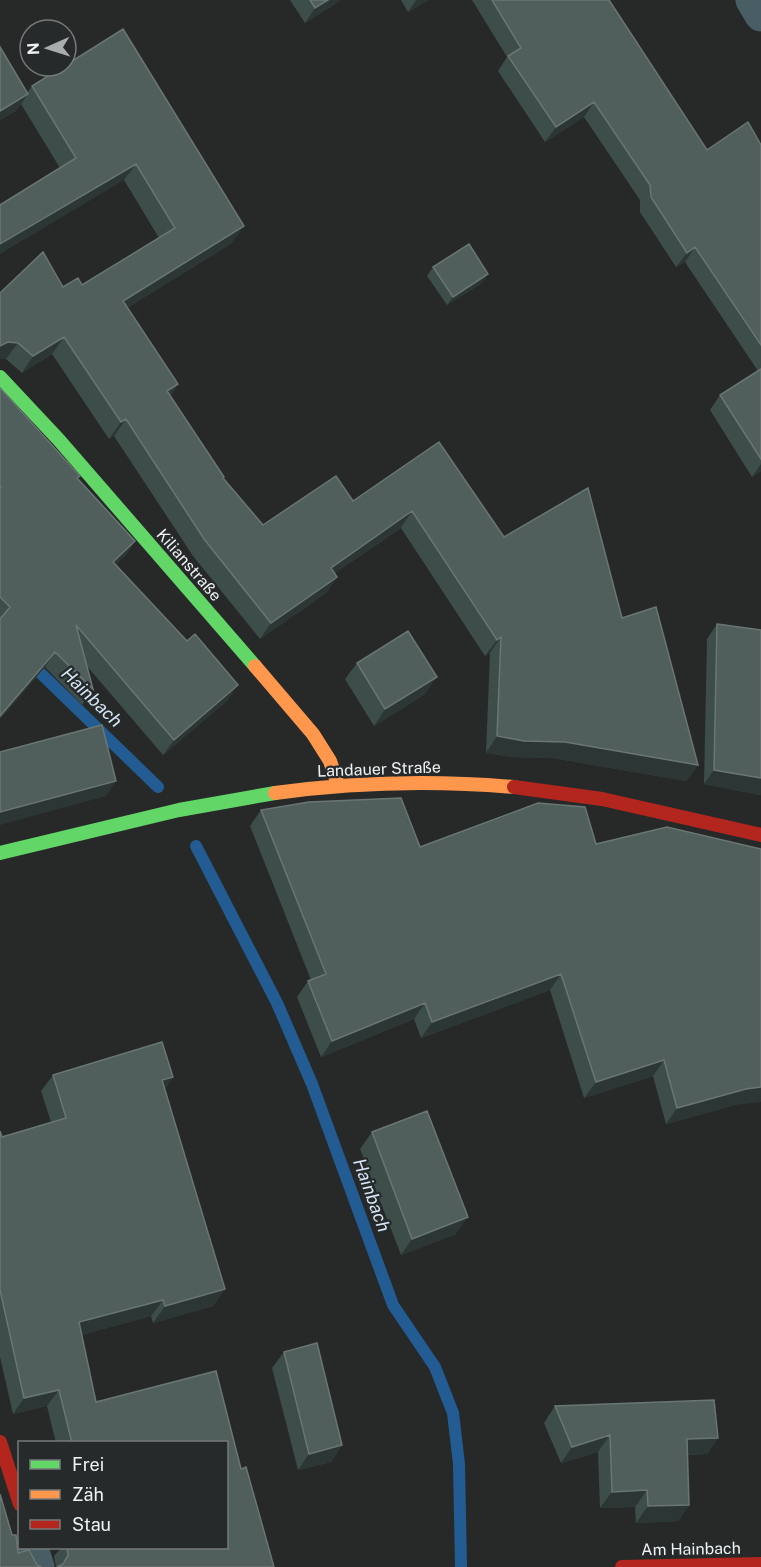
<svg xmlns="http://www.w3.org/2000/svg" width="761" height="1567" font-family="'Public Sans',sans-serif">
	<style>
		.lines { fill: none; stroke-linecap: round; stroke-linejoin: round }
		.stream { stroke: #225c93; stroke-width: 12 }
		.street { stroke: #485e64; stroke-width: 33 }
		.fast { stroke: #63d668; stroke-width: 14 }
		.slow { stroke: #ff974d; stroke-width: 14 }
		.jam { stroke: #b3261e; stroke-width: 14 }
		.wall { fill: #3c4d4a }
		.shaded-wall { fill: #2c3735 }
		.building { fill: #505f5c; stroke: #697673; stroke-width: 1.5 }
		.labels { text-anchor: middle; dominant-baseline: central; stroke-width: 4.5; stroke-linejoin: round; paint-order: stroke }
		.street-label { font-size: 16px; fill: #eff2f2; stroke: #262a2a }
		.water-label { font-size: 18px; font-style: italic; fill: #d6e6f7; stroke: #262a2a }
	</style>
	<rect width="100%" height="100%" fill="#272929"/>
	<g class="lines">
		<path class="stream" d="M 29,662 L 158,787
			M 196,846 L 277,1003 L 312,1084 L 393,1305 L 435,1367 L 453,1413 L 459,1464 L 461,1567"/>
		<path class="street" d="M 752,0 L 761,15
			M 32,1548 L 38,1567"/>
		<path class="fast" d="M 0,377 L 59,440 L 255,666
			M 0,853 L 179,810 L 275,793"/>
		<path class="slow" d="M 255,666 L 313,734 L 330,761 L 338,785
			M 275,793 C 354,782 434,780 514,787"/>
		<path class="jam" d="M 514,787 L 602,799 L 761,835
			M 0,1442 L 20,1504
			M 622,1567 L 761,1564"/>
	</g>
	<path class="wall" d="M 290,0 L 341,0 L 305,23 Z
		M 401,0 L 428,0 L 408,12 Z
		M 472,0 L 609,0 L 707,150 L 761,145 L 761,471 L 752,477 L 710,410 L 720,395 L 758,371 L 685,262 L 676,267 L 640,212 L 640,200 L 584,117 L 545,142 L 498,71 L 507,57 Z
		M 0,47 L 27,93 L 32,86 L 64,66 L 232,243 L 127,308 L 178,384 L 170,396 L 223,478 L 263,525 L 353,501 L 439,442 L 504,537 L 622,618 L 698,765 L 686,781 L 553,758 L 512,757 L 486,753 L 490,653 L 485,656 L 401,528 L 335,573 L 337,577 L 326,593 L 260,639 L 193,556 L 114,436 L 109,439 L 52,354 L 22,373 L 6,359 L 0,359 L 0,293 L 82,285 L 159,238 L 124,180 L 60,168 L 21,104 L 16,111 L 0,120 Z
		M 433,267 L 482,283 L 447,305 L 427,276 Z
		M 0,388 L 80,476 L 77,479 L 135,541 L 125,556 L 116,564 L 228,700 L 163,755 L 86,665 L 93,689 L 82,705 L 45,667 L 0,719 Z
		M 717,624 L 761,795 L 704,784 L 707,639 Z
		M 357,663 L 425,694 L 374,726 L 345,679 Z
		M 261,810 L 420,847 L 596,844 L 735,1105 L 666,1124 L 653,1076 L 584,1098 L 550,990 L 421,1038 L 414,1019 L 321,1057 L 297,997 L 308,981 L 311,980 L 250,826 Z
		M 162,1042 L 173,1077 L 165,1089 L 225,1289 L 213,1306 L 153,1323 L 151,1316 L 81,1335 L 96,1402 L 216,1371 L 241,1469 L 246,1467 L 274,1567 L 56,1567 L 54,1556 L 61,1548 L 226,1548 L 226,1443 L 56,1443 L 47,1406 L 13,1414 L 0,1357 L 0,1131 L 2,1137 L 51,1122 L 41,1091 L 53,1075 Z
		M 372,1132 L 456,1234 L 401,1255 L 360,1149 Z
		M 284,1352 L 342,1445 L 331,1462 L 298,1470 L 272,1368 Z
		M 555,1406 L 718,1438 L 707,1454 L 687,1455 L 689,1505 L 678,1521 L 636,1523 L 635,1507 L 600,1508 L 598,1452 L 561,1463 L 544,1423 Z"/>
	<path class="shaded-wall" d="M 328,0 L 341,0 L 305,23 L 315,8 Z
		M 416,0 L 428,0 L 408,12 Z
		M 28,94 L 16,111 L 0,120 L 0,111 Z
		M 594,102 L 584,117 L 545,142 L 556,127 Z
		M 136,164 L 124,180 L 0,254 L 0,244 Z
		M 244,226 L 232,243 L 111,318 L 123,301 Z
		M 695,247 L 685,262 L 676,267 L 687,253 Z
		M 488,274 L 482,283 L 447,305 L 453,297 Z
		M 64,337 L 52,354 L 22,373 L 33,356 Z
		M 8,342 L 18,343 L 6,359 L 0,359 L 0,346 Z
		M 178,384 L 166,401 L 167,391 Z
		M 126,419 L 114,436 L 109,439 L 121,422 Z
		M 761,464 L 761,471 L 752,477 Z
		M 412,511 L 401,528 L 319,584 L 331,568 Z
		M 135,541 L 125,556 L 103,577 L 113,562 Z
		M 337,577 L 326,593 L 260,639 L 271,623 Z
		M 501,637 L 490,653 L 485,656 L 497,640 Z
		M 55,652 L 45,667 L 0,719 L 0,716 Z
		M 437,677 L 425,694 L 374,726 L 385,709 Z
		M 238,685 L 228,700 L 163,755 L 174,740 Z
		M 497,736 L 565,742 L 698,765 L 686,781 L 553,758 L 512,757 L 486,753 Z
		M 714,770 L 761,778 L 761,795 L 704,784 Z
		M 116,781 L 106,796 L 0,825 L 0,812 Z
		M 561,974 L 550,990 L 421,1038 L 432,1022 Z
		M 425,1003 L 414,1019 L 321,1057 L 332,1041 Z
		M 664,1060 L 653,1076 L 584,1098 L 596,1082 Z
		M 173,1077 L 162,1093 L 162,1080 Z
		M 761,1087 L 761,1102 L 735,1105 L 666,1124 L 677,1108 L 746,1089 Z
		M 468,1217 L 456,1234 L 401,1255 L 412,1239 Z
		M 225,1289 L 213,1306 L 153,1323 L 165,1306 Z
		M 163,1300 L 151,1316 L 67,1339 L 79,1322 Z
		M 59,1390 L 47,1406 L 13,1414 L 24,1398 Z
		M 610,1435 L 598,1452 L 561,1463 L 572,1447 Z
		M 718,1438 L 707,1454 L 675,1455 L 687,1439 Z
		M 342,1445 L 331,1462 L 298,1470 L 309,1454 Z
		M 647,1490 L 635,1507 L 600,1508 L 612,1492 Z
		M 689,1505 L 678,1521 L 636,1523 L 648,1506 Z"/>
	<path class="building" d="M 310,0 L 328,0 L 315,8 Z
		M 492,0 L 609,0 L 707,150 L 748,122 L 761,145 L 761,345 L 695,247 L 687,253 L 651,197 L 650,185 L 594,102 L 556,127 L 508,56 L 521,48 Z
		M 123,29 L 244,226 L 123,301 L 178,384 L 167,391 L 224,477 L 223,478 L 263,525 L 336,476 L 353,501 L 439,442 L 504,537 L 588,488 L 622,618 L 656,607 L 698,765 L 565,742 L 524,741 L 497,736 L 501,637 L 497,640 L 412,511 L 331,568 L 337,577 L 271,623 L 204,539 L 126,419 L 121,422 L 64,337 L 33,356 L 18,343 L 8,342 L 0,346 L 0,293 L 43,252 L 63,287 L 78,278 L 82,285 L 175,228 L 136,164 L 0,244 L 0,205 L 76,158 L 32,86 L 64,66 L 66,66 L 66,65 Z
		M 0,47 L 28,94 L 0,111 Z
		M 469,244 L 488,274 L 453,297 L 433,267 Z
		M 761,369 L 761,459 L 720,395 Z
		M 0,388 L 80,476 L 77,478 L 135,541 L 113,562 L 187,641 L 195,634 L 238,685 L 174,740 L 76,625 L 93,689 L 55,652 L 0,716 L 0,619 L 10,607 L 0,597 L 0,488 L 1,487 L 0,486 Z
		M 717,624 L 761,630 L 761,778 L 714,770 Z
		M 408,631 L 437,677 L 385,709 L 357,663 Z
		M 102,725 L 116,781 L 0,812 L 0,752 Z
		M 401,798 L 420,847 L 538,803 L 585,807 L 596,844 L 667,827 L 761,849 L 761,1087 L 746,1089 L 677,1108 L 664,1060 L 596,1082 L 561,974 L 432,1022 L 425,1003 L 332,1041 L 308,981 L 326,974 L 261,810 L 309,802 Z
		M 162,1042 L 173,1077 L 162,1080 L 225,1289 L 165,1306 L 163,1300 L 79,1322 L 96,1402 L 216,1371 L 241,1469 L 246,1467 L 274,1567 L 57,1567 L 63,1564 L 68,1555 L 67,1548 L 226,1548 L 226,1443 L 72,1443 L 59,1390 L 24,1398 L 0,1290 L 0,1131 L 2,1137 L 66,1118 L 53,1075 Z
		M 427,1111 L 468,1217 L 412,1239 L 372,1132 Z
		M 317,1343 L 342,1445 L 309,1454 L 284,1352 Z
		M 714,1400 L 718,1438 L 687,1439 L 689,1505 L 648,1506 L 647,1490 L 612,1492 L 610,1435 L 572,1447 L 555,1406 Z
		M 0,1494 L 12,1535 L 16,1535 L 18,1553 L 29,1550 L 37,1565 L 42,1567 L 0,1567 Z"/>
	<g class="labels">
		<g class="street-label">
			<text transform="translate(189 565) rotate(49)">Kilianstraße</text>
			<text transform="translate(379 769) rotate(-2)">Landauer Straße</text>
			<text transform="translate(691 1549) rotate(-1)">Am Hainbach</text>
		</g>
		<g class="water-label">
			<text transform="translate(92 697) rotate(44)">Hainbach</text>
			<text transform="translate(372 1195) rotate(70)">Hainbach</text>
		</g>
	</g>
	<rect x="18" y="1441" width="210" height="108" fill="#262a2a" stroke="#767a7a" stroke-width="1.5"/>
	<rect x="30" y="1460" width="30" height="9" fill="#63d668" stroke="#767a7a" stroke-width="1.5"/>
	<text x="72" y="1471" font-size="18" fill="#eff2f2">Frei</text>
	<rect x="30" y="1490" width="30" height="9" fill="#ff974d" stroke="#767a7a" stroke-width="1.5"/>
	<text x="72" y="1501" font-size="18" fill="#eff2f2">Zäh</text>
	<rect x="30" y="1520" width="30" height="9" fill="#b3261e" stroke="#767a7a" stroke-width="1.5"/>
	<text x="72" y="1531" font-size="18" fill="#eff2f2">Stau</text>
	<g transform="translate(48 48) rotate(267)"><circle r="28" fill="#262a2a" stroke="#767a7a" stroke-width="1.5"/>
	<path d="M0-4.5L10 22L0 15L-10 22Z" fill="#a9acac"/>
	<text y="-9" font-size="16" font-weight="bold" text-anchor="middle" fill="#eff2f2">N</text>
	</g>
</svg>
